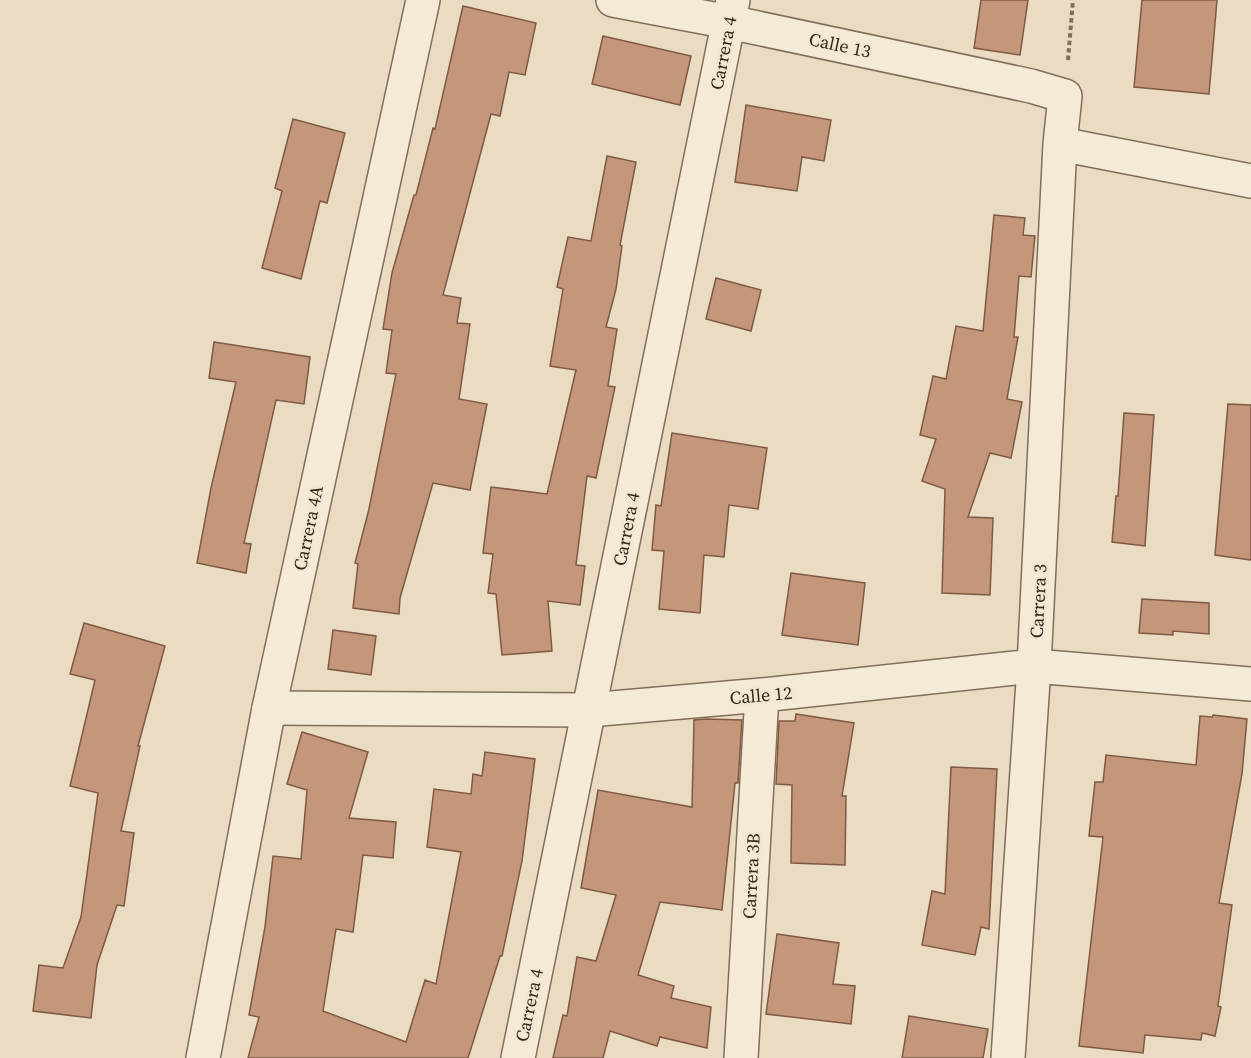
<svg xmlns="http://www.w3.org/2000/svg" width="1251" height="1058" font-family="'Source Serif 4',serif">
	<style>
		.building { fill: #c4977b; stroke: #7f5943; stroke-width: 1.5 }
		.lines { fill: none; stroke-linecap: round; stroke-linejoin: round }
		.pedestrian-casing { stroke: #826e5b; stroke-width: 36 }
		.minor-casing { stroke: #826e5b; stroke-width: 36 }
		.tertiary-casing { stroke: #826e5b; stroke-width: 36 }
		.path { stroke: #826e5b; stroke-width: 4; stroke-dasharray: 4.5 3; stroke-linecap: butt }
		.pedestrian { stroke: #f5ead5; stroke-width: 33 }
		.minor { stroke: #f5ead5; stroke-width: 33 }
		.tertiary { stroke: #f5ead5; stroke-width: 33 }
		.labels { text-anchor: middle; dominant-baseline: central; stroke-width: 5; stroke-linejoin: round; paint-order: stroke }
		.street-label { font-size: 18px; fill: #33271e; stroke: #f2e7d1 }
	</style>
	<rect width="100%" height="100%" fill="#e9dcc2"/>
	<path class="building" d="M 981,0 L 1028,0 L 1020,55 L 974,48 Z
		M 1142,0 L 1217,0 L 1209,94 L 1134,87 Z
		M 463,6 L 536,23 L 525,75 L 509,72 L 500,116 L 491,114 L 443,295 L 461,298 L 457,323 L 470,324 L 459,399 L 487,404 L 470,490 L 433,483 L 400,598 L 399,614 L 353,608 L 358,564 L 355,563 L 369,509 L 396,374 L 386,373 L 392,330 L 383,329 L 392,273 L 414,195 L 416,195 L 433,128 L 435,129 Z
		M 603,36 L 691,56 L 680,105 L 592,84 Z
		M 746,105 L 831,120 L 824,161 L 802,157 L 797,191 L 735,182 Z
		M 293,119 L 345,133 L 327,203 L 320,201 L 301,279 L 262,268 L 282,191 L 275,188 Z
		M 607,156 L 636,162 L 620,245 L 622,246 L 616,289 L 606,327 L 617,329 L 608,386 L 615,387 L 596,478 L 587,476 L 576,565 L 585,566 L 580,605 L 548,601 L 552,651 L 502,655 L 496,594 L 488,593 L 493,554 L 483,553 L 491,487 L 547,494 L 576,370 L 550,366 L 563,289 L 557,287 L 568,237 L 591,241 Z
		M 994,215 L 1025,218 L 1023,235 L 1035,236 L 1031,277 L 1019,276 L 1014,337 L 1018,337 L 1007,399 L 1022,402 L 1011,458 L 990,453 L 968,517 L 993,518 L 990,595 L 942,593 L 945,489 L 922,481 L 936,439 L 920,435 L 933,376 L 946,379 L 956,326 L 983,331 Z
		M 716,278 L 761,290 L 751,331 L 706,319 Z
		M 214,342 L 310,357 L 304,404 L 276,400 L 244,543 L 251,544 L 246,573 L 197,563 L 211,488 L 236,382 L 209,378 Z
		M 1228,404 L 1251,405 L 1251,560 L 1215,555 Z
		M 1124,413 L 1154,415 L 1145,546 L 1112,542 L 1116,496 L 1118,496 Z
		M 672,433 L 767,448 L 758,509 L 729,505 L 724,557 L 704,555 L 700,613 L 659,609 L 664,551 L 652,550 L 656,505 L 661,506 Z
		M 791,573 L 865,583 L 858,645 L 782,635 Z
		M 1142,599 L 1209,603 L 1209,634 L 1173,631 L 1173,635 L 1139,633 Z
		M 84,623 L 165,646 L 138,746 L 140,746 L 121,831 L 134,833 L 124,906 L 117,905 L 97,965 L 91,1018 L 33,1011 L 39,965 L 63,968 L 81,917 L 98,793 L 70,786 L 95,680 L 70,674 Z
		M 333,630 L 376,636 L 371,675 L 328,669 Z
		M 796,714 L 854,723 L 842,796 L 846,796 L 845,865 L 791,863 L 792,785 L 776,784 L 779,721 L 795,721 Z
		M 1213,715 L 1247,719 L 1242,774 L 1219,903 L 1232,905 L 1218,1006 L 1221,1007 L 1215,1036 L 1202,1033 L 1201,1040 L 1145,1035 L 1143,1053 L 1079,1046 L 1103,837 L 1089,836 L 1095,782 L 1103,782 L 1106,755 L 1196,765 L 1200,716 L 1212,717 Z
		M 706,719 L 742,720 L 738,783 L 735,783 L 722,910 L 660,902 L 638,975 L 674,986 L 671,998 L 711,1007 L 707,1048 L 660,1037 L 657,1046 L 610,1031 L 603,1058 L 553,1058 L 563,1015 L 567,1016 L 577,957 L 596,961 L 616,895 L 581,888 L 598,790 L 692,807 L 694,720 Z
		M 302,732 L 368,752 L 349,818 L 396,822 L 393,858 L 363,855 L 353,932 L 336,929 L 323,1011 L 406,1042 L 425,980 L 436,984 L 461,852 L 427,847 L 434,789 L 471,794 L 473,774 L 482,776 L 485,752 L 535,759 L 522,861 L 502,956 L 500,956 L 468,1058 L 248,1058 L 259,1017 L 249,1015 L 265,927 L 273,856 L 301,859 L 307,790 L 287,784 Z
		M 951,767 L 997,769 L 989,929 L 981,927 L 975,955 L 922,945 L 932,891 L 945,894 Z
		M 777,934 L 839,943 L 833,984 L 855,986 L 851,1024 L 766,1014 Z
		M 909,1016 L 988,1029 L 983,1058 L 902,1058 Z"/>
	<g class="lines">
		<defs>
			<path id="pedestrian" d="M 269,708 L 589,710"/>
			<path id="minor" d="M 613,0 L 729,22 L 1031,86 L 1065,96 L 1060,144 L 1034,666 L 1008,1058
				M 1060,144 L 1251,181
				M 589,710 L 762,695 L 1034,666 L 1251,684
				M 203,1058 L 269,708 L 423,0
				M 741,1058 L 762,695"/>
			<path id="tertiary" d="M 518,1058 L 733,0"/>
		</defs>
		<use href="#pedestrian" class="pedestrian-casing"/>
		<use href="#minor" class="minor-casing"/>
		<use href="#tertiary" class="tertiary-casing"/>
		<path class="path" d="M 1068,60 L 1073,0"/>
		<use href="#pedestrian" class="pedestrian"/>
		<use href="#minor" class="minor"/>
		<use href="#tertiary" class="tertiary"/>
	</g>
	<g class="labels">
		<g class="street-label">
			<text transform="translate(840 45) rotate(12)">Calle 13</text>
			<text transform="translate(723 53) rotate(-79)">Carrera 4</text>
			<text transform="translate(308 528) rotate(-78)">Carrera 4A</text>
			<text transform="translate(626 529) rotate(-79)">Carrera 4</text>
			<text transform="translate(1038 601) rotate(-87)">Carrera 3</text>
			<text transform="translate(761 695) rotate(-5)">Calle 12</text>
			<text transform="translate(751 876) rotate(-87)">Carrera 3B</text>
			<text transform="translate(529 1005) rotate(-78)">Carrera 4</text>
		</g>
	</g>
</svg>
